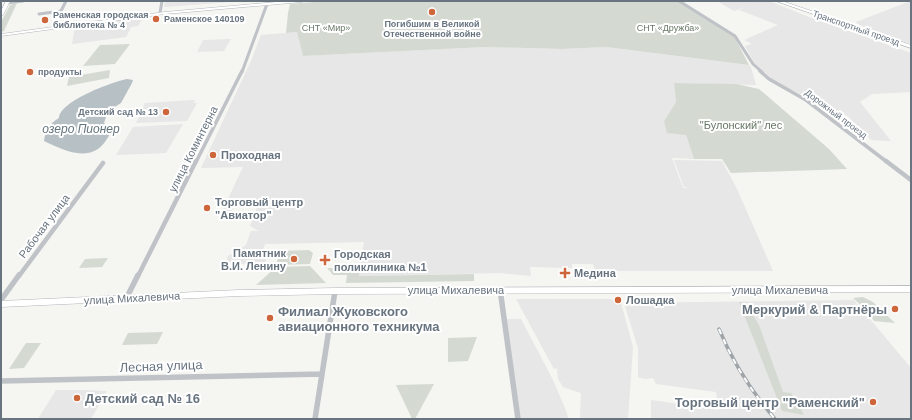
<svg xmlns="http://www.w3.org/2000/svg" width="912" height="420" font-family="Helvetica,sans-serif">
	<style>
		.built { fill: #e6e7e6 }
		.green { fill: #d4dad2 }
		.water { fill: #b7c0c4 }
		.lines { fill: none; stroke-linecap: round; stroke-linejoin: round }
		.secondary-casing { stroke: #b2b6ba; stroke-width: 1 }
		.minor-far3 { stroke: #bfc2c6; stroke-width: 3 }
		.minor-far2 { stroke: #bfc2c6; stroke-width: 3.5 }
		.minor-far1 { stroke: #bfc2c6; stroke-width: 4.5 }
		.minor { stroke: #bfc2c6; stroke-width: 5.5 }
		.secondary { fill: #fff; fill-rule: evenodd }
		.rail-casing { stroke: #9fa4a9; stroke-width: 3.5 }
		.rail { stroke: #fff; stroke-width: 2; stroke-dasharray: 5.5; stroke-linecap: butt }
		.poi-dot { fill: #cd663b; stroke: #fff; stroke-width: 1.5 }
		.labels { text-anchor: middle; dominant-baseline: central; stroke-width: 4; stroke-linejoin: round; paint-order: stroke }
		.far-poi-label { font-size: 9px; font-weight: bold; fill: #687480; stroke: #fff; text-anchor: start }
		.far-park-label { font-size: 9px; fill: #687866; stroke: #fff }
		.far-street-label { font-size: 9px; fill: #687480; stroke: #fff }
		.park-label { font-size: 11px; fill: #687866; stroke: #fff }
		.street-label { font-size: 11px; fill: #687480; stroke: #fff }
		.poi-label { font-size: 11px; font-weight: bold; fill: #687480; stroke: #fff; text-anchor: start }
		.water-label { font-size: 12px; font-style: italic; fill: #64747c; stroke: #fff }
		.near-poi-label { font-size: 13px; font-weight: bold; fill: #687480; stroke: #fff; text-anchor: end }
		.near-street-label { font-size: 13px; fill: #687480; stroke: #fff }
	</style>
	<rect width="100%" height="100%" fill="#f5f5f2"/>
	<path class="built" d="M 165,1 L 245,1 L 164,7 Z
		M 717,1 L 769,1 L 809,17 L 911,53 L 911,92 L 872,94 L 860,102 L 891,141 L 871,140 L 848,116 L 775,82 L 755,64 L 745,46 L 752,44 L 744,40 L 778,25 L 739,10 L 747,6 L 734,11 Z
		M 908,2 L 911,3 L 911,44 L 860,26 L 856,22 Z
		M 143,18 L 138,26 L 131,27 L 126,37 L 72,44 L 75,27 Z
		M 297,32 L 303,56 L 485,47 L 562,49 L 606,47 L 749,65 L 751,67 L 756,85 L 674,83 L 676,102 L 664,121 L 686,135 L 694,159 L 672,158 L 683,188 L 690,188 L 684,187 L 674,160 L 722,161 L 737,189 L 773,271 L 595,271 L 593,264 L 572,264 L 572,268 L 530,267 L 531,276 L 500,273 L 359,276 L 364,242 L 265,244 L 261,256 L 267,256 L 265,263 L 235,264 L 235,262 L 226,262 L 228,256 L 246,245 L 251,231 L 259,231 L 250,226 L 258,205 L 234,205 L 227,221 L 220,216 L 243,167 L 201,168 L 251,61 L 260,37 L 261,35 Z
		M 231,39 L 224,51 L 197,52 L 203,40 Z
		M 195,100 L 193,103 L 197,103 L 187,121 L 136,123 L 145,103 Z
		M 183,124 L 166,153 L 116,155 L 133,127 Z
		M 516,299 L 610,299 L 621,303 L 633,347 L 628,419 L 580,419 L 581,393 L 563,387 L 558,379 L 557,368 L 554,369 Z
		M 854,300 L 911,368 L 911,419 L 651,419 L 651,400 L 719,410 L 716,392 L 656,384 L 653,378 L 645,379 L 638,377 L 638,348 L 624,303 Z
		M 506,319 L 521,319 L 553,380 L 567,413 L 568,419 L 519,419 Z
		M 56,390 L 83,390 L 107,391 L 91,419 L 38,419 Z"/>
	<path class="green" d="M 325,1 L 677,1 L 734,36 L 749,65 L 606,47 L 562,49 L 485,47 L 303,56 L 297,32 L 286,33 L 288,13 L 290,4 Z
		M 17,3 L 4,31 L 1,32 L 1,22 L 10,5 Z
		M 130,44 L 115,64 L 83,66 L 100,45 Z
		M 110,70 L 109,78 L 67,86 L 69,77 Z
		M 674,83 L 736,84 L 759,89 L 829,149 L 847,169 L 731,173 L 722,159 L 694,159 L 686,135 L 667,133 L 664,121 L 676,102 Z
		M 309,250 L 313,253 L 310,264 L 276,265 L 280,251 Z
		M 108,258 L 102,267 L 79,268 L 85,259 Z
		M 310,266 L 326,283 L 256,285 L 276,267 Z
		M 327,268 L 360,268 L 359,276 L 474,274 L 474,281 L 346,283 L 347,275 L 333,275 Z
		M 863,297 L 873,302 L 895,323 L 874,321 L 865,309 L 853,298 Z
		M 739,302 L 746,303 L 759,325 L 783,392 L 791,393 L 804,415 L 782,411 Z
		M 163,332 L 157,344 L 122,345 L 128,333 Z
		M 477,337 L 468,361 L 448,362 L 448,338 Z
		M 26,343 L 41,343 L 24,368 L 9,369 Z
		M 434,384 L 415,419 L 412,419 L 396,385 Z"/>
	<path class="water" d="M 127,79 L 133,80 L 132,83 L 121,103 L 108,111 L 104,123 L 112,131 C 108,137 104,145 98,149 C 81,160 59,148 44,141 C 45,131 50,123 59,118 C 60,101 112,82 127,79 Z"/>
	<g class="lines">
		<defs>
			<path id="secondary" d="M 6,1 L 10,1 L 3,15 L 1,16 L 1,11 Z
				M 288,1 L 304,1 L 302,2 L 165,14 L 1,36 L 1,34 L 165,12 Z
				M 776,1 L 782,1 L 911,45 L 911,48 Z
				M 911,286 L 911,292 L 335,294 L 239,296 L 1,307 L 1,301 L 239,290 L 335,288 Z"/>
		</defs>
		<use href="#secondary" class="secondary-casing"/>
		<path class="minor-far3" d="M 679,1 L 735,36 L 753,64 L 762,72
			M 7,3 L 23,1
			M 160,13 L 162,1
			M 39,14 L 61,11 L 66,1
			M 242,72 L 267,4"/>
		<path class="minor-far2" d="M 760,71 L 769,79 L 806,100 L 887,162
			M 196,162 L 242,71"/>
		<path class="minor-far1" d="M 886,161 L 911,180
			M 19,276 L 103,163
			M 138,276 L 196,161"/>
		<path class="minor" d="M 500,289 L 518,419
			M 126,299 L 138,275
			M 1,300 L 19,275
			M 1,381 L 322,374
			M 315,419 L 335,291"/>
		<use href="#secondary" class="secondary"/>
		<defs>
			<path id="rail" d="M 719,329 C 733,363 751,391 775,419"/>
		</defs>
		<use href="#rail" class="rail-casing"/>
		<use href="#rail" class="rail"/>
	</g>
	<g class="poi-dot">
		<circle cx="432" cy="12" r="4"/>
		<circle cx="156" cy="19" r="4"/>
		<circle cx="45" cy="20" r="4"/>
		<circle cx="30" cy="72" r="4"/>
		<circle cx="166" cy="112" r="4"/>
		<circle cx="213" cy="155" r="4"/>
		<circle cx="207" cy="208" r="4"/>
		<circle cx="294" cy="259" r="4"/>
		<path d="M323 254h4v4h4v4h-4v4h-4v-4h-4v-4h4z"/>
		<path d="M563 267h4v4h4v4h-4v4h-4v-4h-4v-4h4z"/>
		<circle cx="618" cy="300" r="4"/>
		<circle cx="895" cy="309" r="4"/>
		<circle cx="270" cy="318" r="4"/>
		<circle cx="77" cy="398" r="4"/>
		<circle cx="873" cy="402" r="4"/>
	</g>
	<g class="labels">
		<g class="far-poi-label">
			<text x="53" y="15">Раменская городская<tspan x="53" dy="10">библиотека № 4</tspan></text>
			<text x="164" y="19">Раменское 140109</text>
			<text x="432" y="24" text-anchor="middle">Погибшим в Великой<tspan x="432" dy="10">Отечественной войне</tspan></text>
			<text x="38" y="72">продукты</text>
			<text x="158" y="112" text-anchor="end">Детский сад № 13</text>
		</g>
		<g class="far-park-label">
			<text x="326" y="28">СНТ «Мир»</text>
			<text x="668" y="28">СНТ «Дружба»</text>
		</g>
		<g class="far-street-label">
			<text transform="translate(856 28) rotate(19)">Транспортный проезд</text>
			<text transform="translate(836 114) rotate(37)">Дорожный проезд</text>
		</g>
		<g class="park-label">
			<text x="741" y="125">"Булонский" лес</text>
		</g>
		<g class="street-label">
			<text transform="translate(193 149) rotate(-63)">улица Коминтерна</text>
			<text transform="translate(44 226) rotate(-53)">Рабочая улица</text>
			<text x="456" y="290">улица Михалевича</text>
			<text x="780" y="290">улица Михалевича</text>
			<text transform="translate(132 298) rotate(-3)">улица Михалевича</text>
		</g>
		<g class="poi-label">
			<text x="221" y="155">Проходная</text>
			<text x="215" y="202">Торговый центр<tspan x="215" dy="13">"Авиатор"</tspan></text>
			<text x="286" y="253" text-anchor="end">Памятник<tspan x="286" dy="13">В.И. Ленину</tspan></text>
			<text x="334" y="254">Городская<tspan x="334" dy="13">поликлиника №1</tspan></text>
			<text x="574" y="273">Медина</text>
			<text x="626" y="300">Лошадка</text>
		</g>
		<g class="water-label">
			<text x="81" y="129">озеро Пионер</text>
		</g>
		<g class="near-poi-label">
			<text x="887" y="309">Меркурий &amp; Партнёры</text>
			<text x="278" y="311" text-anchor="start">Филиал Жуковского<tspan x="278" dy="15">авиационного техникума</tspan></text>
			<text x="85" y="398" text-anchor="start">Детский сад № 16</text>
			<text x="865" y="402">Торговый центр "Раменский"</text>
		</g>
		<g class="near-street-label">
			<text transform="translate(161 366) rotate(-2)">Лесная улица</text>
		</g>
	</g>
	<rect width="912" height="420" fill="none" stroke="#687480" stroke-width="4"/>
</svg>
